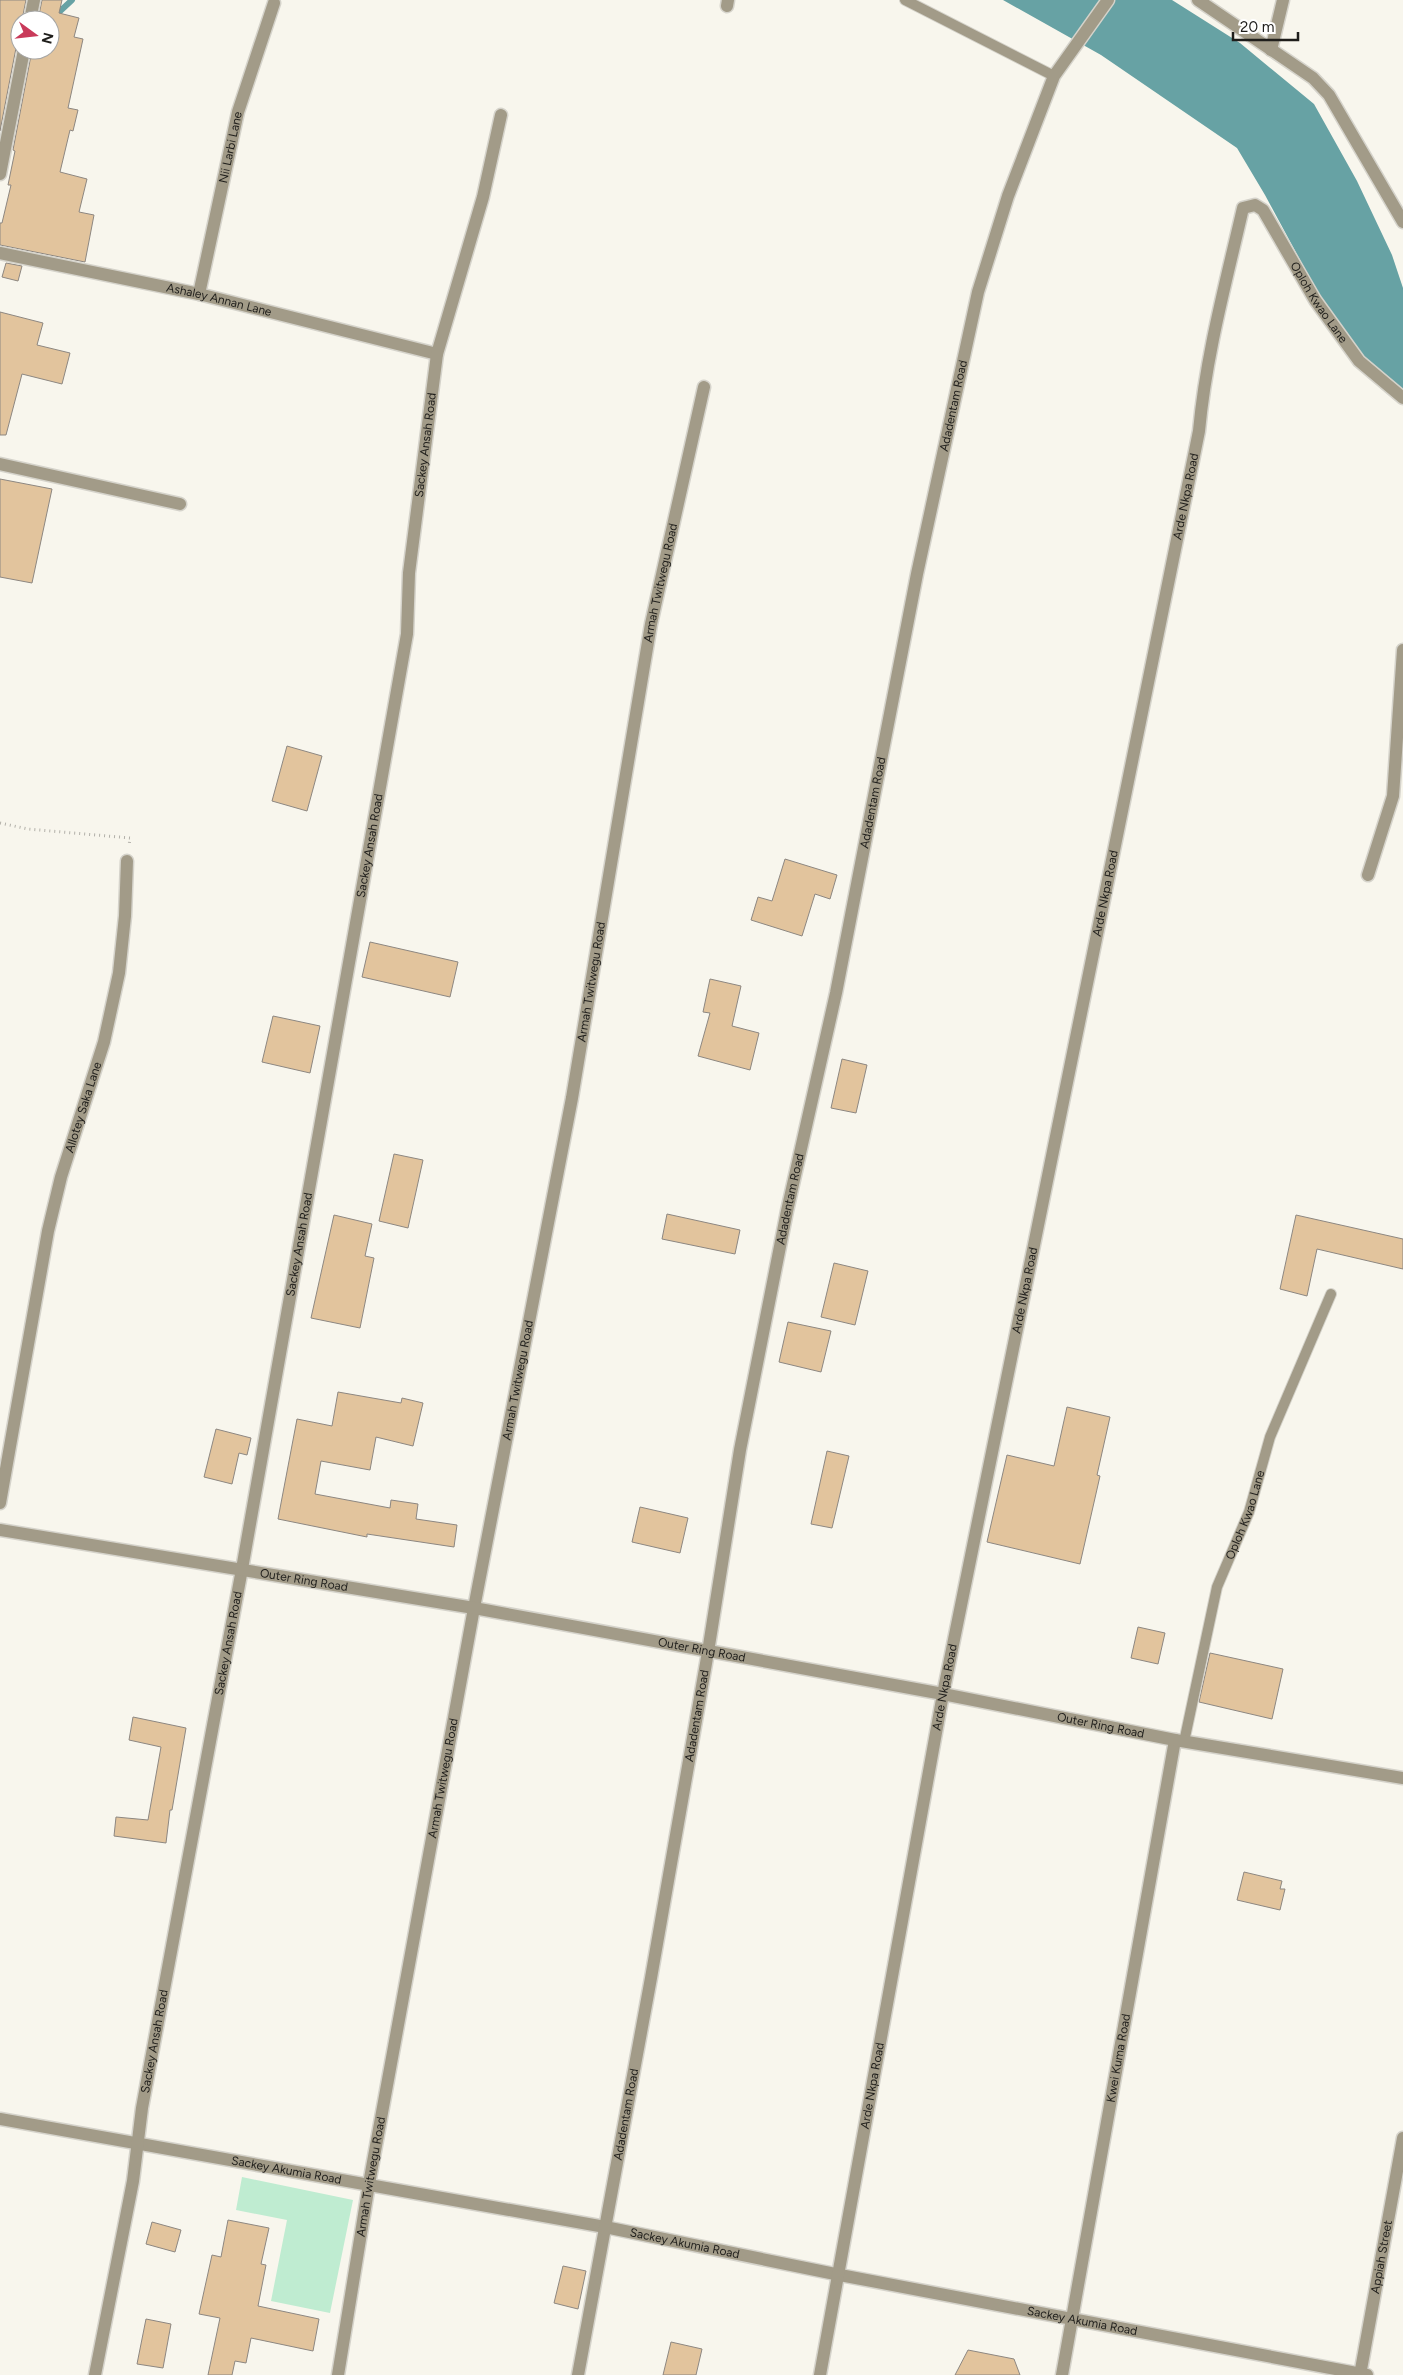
<svg xmlns="http://www.w3.org/2000/svg" width="1403" height="2375" font-family="Figtree,sans-serif">
	<style>
		.green { fill: #bfecd1 }
		.water { fill: #67a2a4 }
		.lines { fill: none; stroke-linecap: round; stroke-linejoin: round }
		.stream { stroke: #67a2a4; stroke-width: 6 }
		.building { fill: #e2c49d; stroke: #8d8781 }
		.service-casing { stroke: #d5d3cb; stroke-width: 12 }
		.minor-casing { stroke: #d5d3cb; stroke-width: 15 }
		.tertiary-casing { stroke: #d5d3cb; stroke-width: 15 }
		.path { stroke: #b2b0a9; stroke-width: 3; stroke-dasharray: 1 4; stroke-linecap: butt }
		.service { stroke: #a29b88; stroke-width: 10 }
		.minor { stroke: #a29b88; stroke-width: 12 }
		.tertiary { stroke: #a29b88; stroke-width: 12 }
		.labels { text-anchor: middle; dominant-baseline: central; stroke-width: 5; stroke-linejoin: round; paint-order: stroke }
		.street-label { font-size: 12px; fill: #1f1e1b; stroke: #fff }
	</style>
	<rect width="100%" height="100%" fill="#f8f6ed"/>
	<path class="green" d="M 242,2177 L 353,2200 L 330,2313 L 271,2301 L 287,2220 L 236,2210 Z"/>
	<path class="water" d="M 1003,0 L 1172,0 L 1240,43 L 1314,104 L 1357,181 L 1392,255 L 1403,288 L 1403,391 L 1372,367 L 1326,308 L 1265,195 L 1237,148 L 1101,55 Z"/>
	<g class="lines">
		<path class="stream" d="M 57,14 L 72,0"/>
	</g>
	<path class="building" d="M 0,0 L 26,0 L 22,20 L 20,20 L 20,43 L 16,48 L 0,131 Z
		M 42,0 L 62,0 L 59,13 L 79,18 L 74,37 L 83,39 L 68,108 L 78,110 L 73,131 L 70,130 L 60,172 L 87,179 L 79,212 L 94,215 L 85,262 L 0,245 L 0,223 L 2,223 L 11,185 L 8,185 L 15,151 L 13,150 L 32,50 L 50,50 L 50,20 L 38,20 Z
		M 6,263 L 22,266 L 18,281 L 2,277 Z
		M 0,312 L 43,323 L 37,345 L 70,353 L 62,384 L 22,374 L 6,435 L 0,435 Z
		M 0,479 L 52,489 L 32,583 L 0,577 Z
		M 287,746 L 322,756 L 307,811 L 272,801 Z
		M 785,859 L 837,875 L 830,899 L 815,894 L 802,936 L 751,920 L 758,897 L 772,901 Z
		M 370,942 L 458,962 L 450,997 L 362,977 Z
		M 710,979 L 741,986 L 732,1026 L 759,1033 L 750,1070 L 698,1056 L 710,1013 L 703,1012 Z
		M 273,1016 L 320,1026 L 310,1073 L 262,1062 Z
		M 842,1059 L 867,1065 L 856,1113 L 831,1108 Z
		M 394,1154 L 423,1160 L 408,1228 L 379,1221 Z
		M 667,1214 L 740,1230 L 735,1254 L 662,1239 Z
		M 334,1215 L 372,1224 L 365,1256 L 374,1258 L 360,1328 L 311,1318 Z
		M 1296,1215 L 1403,1239 L 1403,1269 L 1317,1249 L 1307,1296 L 1280,1289 Z
		M 834,1263 L 868,1271 L 855,1325 L 821,1317 Z
		M 788,1322 L 831,1331 L 821,1372 L 779,1362 Z
		M 338,1392 L 401,1403 L 402,1398 L 423,1403 L 413,1446 L 376,1437 L 370,1470 L 321,1461 L 315,1494 L 390,1508 L 391,1500 L 418,1504 L 416,1519 L 457,1525 L 454,1547 L 367,1534 L 367,1537 L 278,1519 L 297,1419 L 332,1426 Z
		M 1067,1407 L 1110,1417 L 1097,1475 L 1100,1476 L 1080,1564 L 987,1542 L 1007,1455 L 1054,1466 Z
		M 216,1429 L 251,1438 L 247,1455 L 239,1453 L 232,1484 L 204,1477 Z
		M 827,1451 L 849,1456 L 832,1528 L 811,1524 Z
		M 640,1507 L 688,1518 L 680,1553 L 632,1542 Z
		M 1138,1627 L 1165,1633 L 1158,1664 L 1131,1658 Z
		M 1210,1653 L 1283,1669 L 1272,1719 L 1199,1702 Z
		M 133,1717 L 186,1728 L 172,1810 L 170,1810 L 166,1843 L 114,1836 L 116,1817 L 148,1820 L 161,1747 L 129,1740 Z
		M 1244,1872 L 1282,1881 L 1280,1889 L 1285,1889 L 1280,1910 L 1237,1900 Z
		M 228,2220 L 269,2228 L 261,2264 L 266,2265 L 258,2306 L 319,2319 L 313,2351 L 251,2338 L 246,2363 L 235,2361 L 232,2375 L 208,2375 L 220,2318 L 199,2314 L 212,2255 L 221,2257 Z
		M 152,2222 L 181,2230 L 175,2252 L 146,2244 Z
		M 563,2266 L 586,2271 L 578,2309 L 554,2303 Z
		M 146,2319 L 171,2324 L 163,2368 L 137,2364 Z
		M 671,2342 L 702,2349 L 696,2375 L 663,2375 Z
		M 968,2350 L 1014,2359 L 1020,2375 L 955,2375 Z"/>
	<g class="lines">
		<defs>
			<g id="service">
				<path d="M 905,0 L 1054,76"/>
				<path id="s1" d="M 1184,1742 L 1217,1587 L 1249,1512 L 1270,1437 L 1331,1294"/>
			</g>
			<g id="minor">
				<path d="M 1198,0 L 1313,78 L 1329,95 L 1403,222"/>
				<path d="M 727,6 L 728,0"/>
				<path d="M 30,20 L 34,0"/>
				<path d="M 1271,50 L 1283,0"/>
				<path d="M 0,174 L 24,50"/>
				<path id="s2" d="M 0,253 L 199,294 L 437,354"/>
				<path id="s3" d="M 199,294 L 238,112 L 274,3"/>
				<path d="M 0,464 L 180,504"/>
				<path d="M 1368,875 L 1393,796 L 1403,650"/>
				<path id="s4" d="M 0,1503 L 48,1231 L 61,1177 L 104,1042 L 119,973 L 125,916 L 127,861"/>
				<path id="s5" d="M 0,2119 L 605,2227 L 840,2275 L 1367,2375"/>
				<path id="s6" d="M 95,2375 L 133,2181 L 142,2108 L 242,1569 L 407,634 L 409,573 L 437,354 L 483,197 L 501,115"/>
				<path id="s7" d="M 338,2375 L 369,2184 L 474,1608 L 572,1098 L 651,624 L 704,387"/>
				<path id="s8" d="M 578,2375 L 651,1978 L 708,1652 L 740,1450 L 787,1211 L 836,993 L 917,574 L 978,292 L 1008,196 L 1054,76 L 1108,0"/>
				<path id="s9" d="M 820,2375 L 943,1694 L 1199,431 C 1206,355 1226,282 1243,208 L 1255,205 L 1263,210 L 1315,300 L 1359,361 L 1403,398"/>
				<path id="s10" d="M 1062,2375 L 1175,1740"/>
				<path id="s11" d="M 1360,2375 L 1403,2138"/>
			</g>
			<g id="tertiary">
				<path id="s12" d="M 0,1530 L 474,1608 L 943,1694 L 1175,1740 L 1403,1778"/>
			</g>
		</defs>
		<use href="#service" class="service-casing"/>
		<use href="#minor" class="minor-casing"/>
		<use href="#tertiary" class="tertiary-casing"/>
		<path class="path" d="M 0,823 L 28,829 L 130,838 L 129,846"/>
		<use href="#service" class="service"/>
		<use href="#minor" class="minor"/>
		<use href="#tertiary" class="tertiary"/>
	</g>
	<g class="labels">
		<g class="street-label">
			<text stroke="none"><textPath href="#s3" startOffset="150">Nii Larbi Lane</textPath></text>
			<text stroke="none"><textPath href="#s2" startOffset="224">Ashaley Annan Lane</textPath></text>
			<text stroke="none"><textPath href="#s9" startOffset="2338">Oploh Kwao Lane</textPath></text>
			<text stroke="none"><textPath href="#s8" startOffset="2005">Adadentam Road</textPath></text>
			<text stroke="none"><textPath href="#s6" startOffset="1959">Sackey Ansah Road</textPath></text>
			<text stroke="none"><textPath href="#s9" startOffset="1914">Arde Nkpa Road</textPath></text>
			<text stroke="none"><textPath href="#s7" startOffset="1821">Armah Twitwegu Road</textPath></text>
			<text stroke="none"><textPath href="#s8" startOffset="1600">Adadentam Road</textPath></text>
			<text stroke="none"><textPath href="#s6" startOffset="1554">Sackey Ansah Road</textPath></text>
			<text stroke="none"><textPath href="#s9" startOffset="1509">Arde Nkpa Road</textPath></text>
			<text stroke="none"><textPath href="#s7" startOffset="1416">Armah Twitwegu Road</textPath></text>
			<text stroke="none"><textPath href="#s4" startOffset="405">Allotey Saka Lane</textPath></text>
			<text stroke="none"><textPath href="#s8" startOffset="1195">Adadentam Road</textPath></text>
			<text stroke="none"><textPath href="#s6" startOffset="1149">Sackey Ansah Road</textPath></text>
			<text stroke="none"><textPath href="#s9" startOffset="1104">Arde Nkpa Road</textPath></text>
			<text stroke="none"><textPath href="#s7" startOffset="1011">Armah Twitwegu Road</textPath></text>
			<text stroke="none"><textPath href="#s1" startOffset="236">Oploh Kwao Lane</textPath></text>
			<text stroke="none"><textPath href="#s12" startOffset="308">Outer Ring Road</textPath></text>
			<text stroke="none"><textPath href="#s6" startOffset="744">Sackey Ansah Road</textPath></text>
			<text stroke="none"><textPath href="#s12" startOffset="712">Outer Ring Road</textPath></text>
			<text stroke="none"><textPath href="#s9" startOffset="699">Arde Nkpa Road</textPath></text>
			<text stroke="none"><textPath href="#s8" startOffset="670">Adadentam Road</textPath></text>
			<text stroke="none"><textPath href="#s12" startOffset="1118">Outer Ring Road</textPath></text>
			<text stroke="none"><textPath href="#s7" startOffset="606">Armah Twitwegu Road</textPath></text>
			<text stroke="none"><textPath href="#s6" startOffset="339">Sackey Ansah Road</textPath></text>
			<text stroke="none"><textPath href="#s10" startOffset="322">Kwei Kuma Road</textPath></text>
			<text stroke="none"><textPath href="#s9" startOffset="294">Arde Nkpa Road</textPath></text>
			<text stroke="none"><textPath href="#s8" startOffset="265">Adadentam Road</textPath></text>
			<text stroke="none"><textPath href="#s5" startOffset="291">Sackey Akumia Road</textPath></text>
			<text stroke="none"><textPath href="#s7" startOffset="201">Armah Twitwegu Road</textPath></text>
			<text stroke="none"><textPath href="#s5" startOffset="696">Sackey Akumia Road</textPath></text>
			<text stroke="none"><textPath href="#s11" startOffset="120">Appiah Street</textPath></text>
			<text stroke="none"><textPath href="#s5" startOffset="1101">Sackey Akumia Road</textPath></text>
		</g>
	</g>
	<g transform="translate(35 35) rotate(105)"><circle r="24" fill="#ffffff" stroke="#a5a5a4"/>
	<path d="M0-4L9 19L0 12L-9 19Z" fill="#c93a5a"/>
	<text y="-8" font-size="14" font-weight="bold" text-anchor="middle" fill="#1f1e1b">N</text>
	</g>
	<path d="M1233 32v8h65v-8" fill="none" stroke="#1f1e1b" stroke-width="2.5"/>
	<text x="1240" y="32" font-size="15" fill="#1f1e1b" stroke="#ffffff" stroke-width="4" paint-order="stroke">20 m</text>
</svg>
